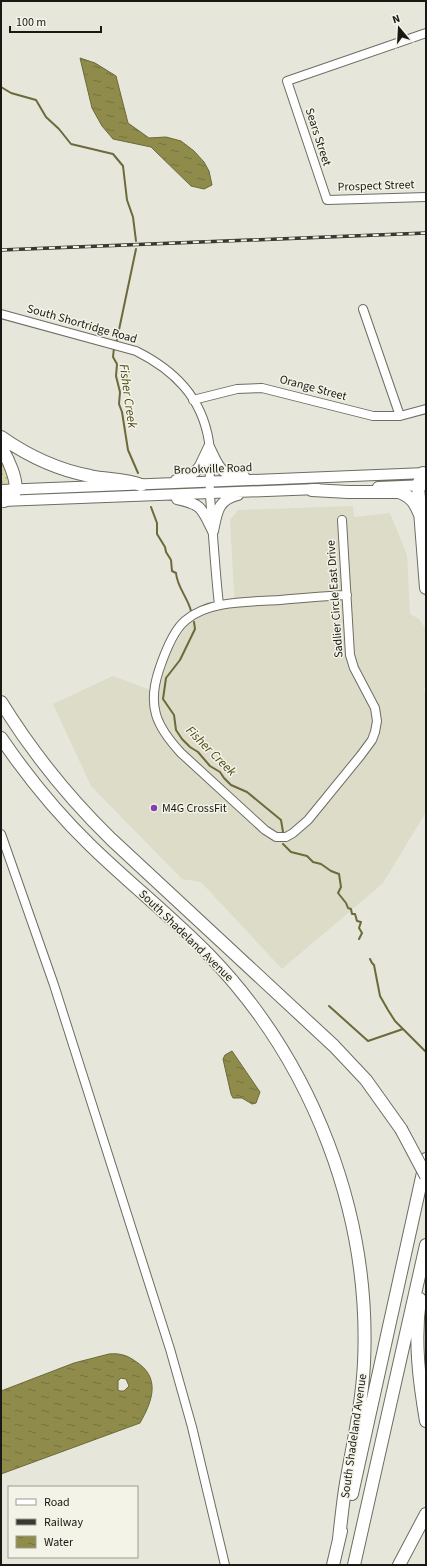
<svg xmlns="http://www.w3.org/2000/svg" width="427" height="1566" font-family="'Source Sans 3',sans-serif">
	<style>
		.built { fill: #dcdcc8 }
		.grass { fill: url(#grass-dots) }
		.water { fill: url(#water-ripples); stroke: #6c693a; fill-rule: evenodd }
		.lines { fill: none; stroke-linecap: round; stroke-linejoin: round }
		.stream { stroke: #6c693a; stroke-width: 2 }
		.minor-casing { stroke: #6d6d62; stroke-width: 10 }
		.major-casing { stroke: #6d6d62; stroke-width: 12 }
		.highway-casing { stroke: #6d6d62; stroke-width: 14 }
		.minor { stroke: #fff; stroke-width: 8 }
		.major { stroke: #fff; stroke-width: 10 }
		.highway { stroke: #fff; stroke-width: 12 }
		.rail-casing { stroke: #393833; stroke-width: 3.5 }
		.rail { stroke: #f4f3e7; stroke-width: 2; stroke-dasharray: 6; stroke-linecap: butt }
		.highway-bridge-casing { stroke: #6d6d62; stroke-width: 14; stroke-linecap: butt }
		.highway-bridge { stroke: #fff; stroke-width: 12 }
		.poi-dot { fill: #803fb3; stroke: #f4f3e7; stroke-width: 1.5 }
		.labels { text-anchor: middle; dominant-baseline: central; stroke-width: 3; stroke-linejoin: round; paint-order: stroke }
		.street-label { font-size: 12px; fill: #191814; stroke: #f4f3e7 }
		.poi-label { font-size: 12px; fill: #191814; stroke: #f4f3e7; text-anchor: start }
		.water-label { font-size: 13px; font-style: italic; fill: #4c4916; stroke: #f4f3e7 }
	</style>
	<defs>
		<pattern id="grass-dots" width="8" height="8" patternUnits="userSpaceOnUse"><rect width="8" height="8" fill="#d6d5ac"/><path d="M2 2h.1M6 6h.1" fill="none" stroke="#b7b693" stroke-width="1.8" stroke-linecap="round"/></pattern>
		<pattern id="water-ripples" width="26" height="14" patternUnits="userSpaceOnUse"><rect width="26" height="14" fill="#8f8c4b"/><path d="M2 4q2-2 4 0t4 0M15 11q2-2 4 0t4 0" fill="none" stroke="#74713d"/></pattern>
	</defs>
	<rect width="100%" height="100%" fill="#e6e6da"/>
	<path class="built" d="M 353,506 L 354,517 L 390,513 L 407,555 L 410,614 L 419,619 L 426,629 L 426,685 L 423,691 L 426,693 L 426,812 L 383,883 L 282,969 L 201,882 L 182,879 L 91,786 L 53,704 L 113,676 L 158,693 L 162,677 L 171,651 L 187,625 L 198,618 L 214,611 L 235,607 L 230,520 L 238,510 Z"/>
	<path class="grass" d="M 1,456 L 9,478 L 8,486 L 1,486 Z"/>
	<path class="water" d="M 80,58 L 95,63 L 116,76 L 128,123 L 149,138 L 166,137 L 181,141 L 194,151 L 204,162 L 209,171 L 212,185 L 204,189 L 191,186 L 151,147 L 113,139 L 102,126 L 92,108 Z
		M 232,1051 L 260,1092 L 256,1103 L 252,1104 L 242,1098 L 233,1098 L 231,1094 L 223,1059 L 225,1055 Z
		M 109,1354 C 119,1353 127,1355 135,1361 C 161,1377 153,1400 140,1423 L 1,1474 L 1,1391 L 74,1363 ZM 121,1378 L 126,1379 L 129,1386 L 124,1391 L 120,1391 L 118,1390 L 118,1381 Z"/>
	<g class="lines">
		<path class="stream" d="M 1,87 L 11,93 L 36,100 L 46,117 L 59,129 L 71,144 L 113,154 L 123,166 L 127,200 L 133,217 L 136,241
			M 116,344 L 136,249
			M 114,348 L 113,357 L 117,364 L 116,376 L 120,392 L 119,404 L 122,412 L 128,450 L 138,473
			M 151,507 L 157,523 L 157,534 L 165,547 L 166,552 L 171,560 L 172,571 L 176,573 C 177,587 188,598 191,611
			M 194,622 L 195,629 L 180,660 L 166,678 L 163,699 L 174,715 L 176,730 L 182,739 L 190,747 L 198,752 L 210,766 L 220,772 L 224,778 L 231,785 L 247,792 L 281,820 L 283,832
			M 283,844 L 291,852 L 307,856 L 313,862 L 321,864 L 331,871 L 339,874 L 341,887 L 338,893 L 346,903 L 348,908 L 351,909 L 352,914 L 355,914 L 357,921 L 361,922 L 359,928 L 362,933 L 359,939
			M 370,959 L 372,963 L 374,965 L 380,996 L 388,1010 L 395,1021 L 426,1052
			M 329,1006 L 368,1041 L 403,1029"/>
		<defs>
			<path id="minor" d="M 426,33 L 287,81 L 327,200 L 426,197
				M 363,309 L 400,416
				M 1,314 L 136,351 C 174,370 202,397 209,442 C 211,460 209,478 210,496 C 213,533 215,569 219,605
				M 193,400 L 237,389 L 262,388 L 373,416 L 400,416 L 426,409
				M 342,520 L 350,655 L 354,668 L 375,708 L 377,721 L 375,732 L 372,740 L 361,755 L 308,820 L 293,833 L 286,837 L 276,837 L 265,830 L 181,753 C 156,726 147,706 159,670 C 164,655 173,630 186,620 C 209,600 251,602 280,600 C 302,598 325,596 347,595
				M 1,834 L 54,985 L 170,1349 L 192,1427 L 225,1565"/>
			<path id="major" d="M 209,447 C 219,467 219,475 244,476
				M 176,480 L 195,472 L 200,466 L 209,447
				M 378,487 L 426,485
				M 1,490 L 426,473
				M 177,499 C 202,504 202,509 213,531
				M 2,501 L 318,489
				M 213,531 C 217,513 217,500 238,495"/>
			<path id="highway" d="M 1,437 C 28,456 58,470 90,476 C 107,480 125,478 141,485
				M 1,447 C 7,457 20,483 14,494 C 12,497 7,499 4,501
				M 423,473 L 418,485 L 426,588
				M 312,490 L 348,492 L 399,492 C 413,497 416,505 421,517
				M 1,702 C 32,752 69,798 111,839 L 334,1046 L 366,1080 L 401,1129
				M 1,738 C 27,776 57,813 90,845 C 129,883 172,917 210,956 C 313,1063 371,1214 364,1363 C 362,1404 353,1443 346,1483 C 343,1501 341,1520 339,1539
				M 420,1299 C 414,1340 419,1380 426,1421
				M 352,1494 L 426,1159
				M 333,1565 L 341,1531
				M 354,1565 L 426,1245
				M 399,1565 L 426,1514"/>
		</defs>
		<use href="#minor" class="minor-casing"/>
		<use href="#major" class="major-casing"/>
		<use href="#highway" class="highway-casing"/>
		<use href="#minor" class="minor"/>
		<use href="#major" class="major"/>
		<use href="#highway" class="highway"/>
		<defs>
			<path id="rail" d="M 1,250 L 426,233"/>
		</defs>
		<use href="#rail" class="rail-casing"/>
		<use href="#rail" class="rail"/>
		<defs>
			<path id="highway-bridge" d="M 401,1129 L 426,1176"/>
		</defs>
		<use href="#highway-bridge" class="highway-bridge-casing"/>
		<use href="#highway-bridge" class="highway-bridge"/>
	</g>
	<circle class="poi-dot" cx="154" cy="808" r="4"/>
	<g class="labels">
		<g class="street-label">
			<text transform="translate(318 137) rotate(72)">Sears Street</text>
			<text transform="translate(376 186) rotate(-2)">Prospect Street</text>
			<text transform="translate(82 324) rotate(16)">South Shortridge Road</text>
			<text transform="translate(313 388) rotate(15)">Orange Street</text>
			<text transform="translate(213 469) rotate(-2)">Brookville Road</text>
			<text transform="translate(335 599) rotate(-94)">Sadlier Circle East Drive</text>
			<text transform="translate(186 936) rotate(44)">South Shadeland Avenue</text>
			<text transform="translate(354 1436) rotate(-82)">South Shadeland Avenue</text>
		</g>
		<g class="poi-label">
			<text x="162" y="808">M4G CrossFit</text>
		</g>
		<g class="water-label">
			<text transform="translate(128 396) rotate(82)">Fisher Creek</text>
			<text transform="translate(211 751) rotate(45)">Fisher Creek</text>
		</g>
	</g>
	<rect width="427" height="1566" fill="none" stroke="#191814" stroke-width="4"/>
	<rect x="8" y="1486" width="130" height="72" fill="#f4f3e7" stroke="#9c9b93"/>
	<rect x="16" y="1499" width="20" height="6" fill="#ffffff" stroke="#9c9b93"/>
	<text x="44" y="1506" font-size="12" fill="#191814">Road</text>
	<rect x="16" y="1519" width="20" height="6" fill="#393833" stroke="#9c9b93"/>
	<text x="44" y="1526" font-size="12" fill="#191814">Railway</text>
	<rect x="16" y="1536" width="20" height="12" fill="url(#water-ripples)" stroke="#9c9b93"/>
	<text x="44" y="1546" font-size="12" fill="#191814">Water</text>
	<g transform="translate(399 28) rotate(342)" stroke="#f4f3e7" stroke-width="3" paint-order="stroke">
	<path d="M0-3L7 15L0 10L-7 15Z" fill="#191814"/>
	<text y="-6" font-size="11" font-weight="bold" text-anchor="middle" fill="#191814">N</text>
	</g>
	<path d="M10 26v6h91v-6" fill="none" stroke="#191814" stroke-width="2"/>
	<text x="16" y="26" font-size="12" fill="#191814" stroke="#f4f3e7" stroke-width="3" paint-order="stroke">100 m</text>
</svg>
